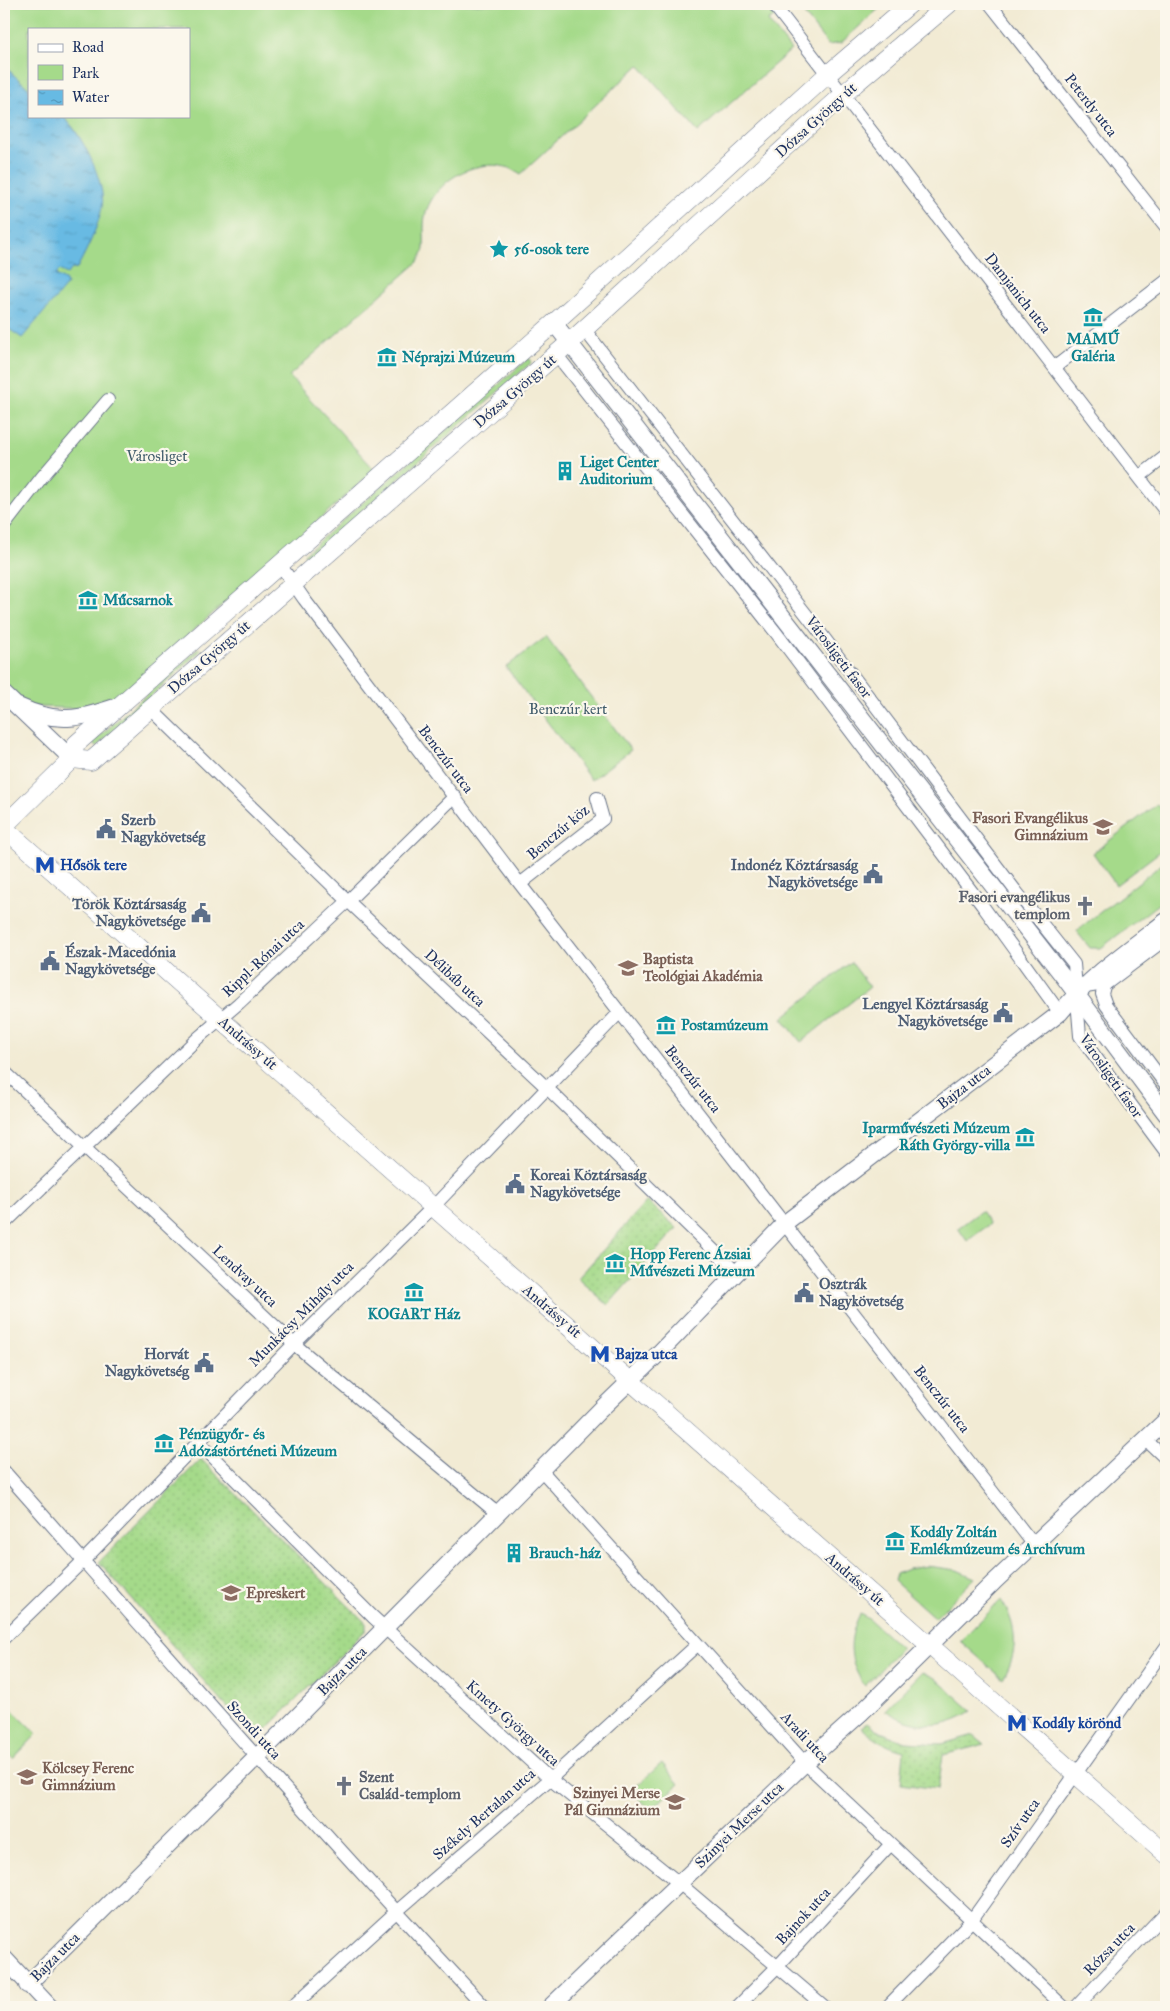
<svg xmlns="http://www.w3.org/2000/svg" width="1170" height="2011" font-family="'IM FELL Great Primer',serif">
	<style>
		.green { fill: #a5da8a; stroke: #608474 }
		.garden { fill: url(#garden-dots); stroke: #608474 }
		.water { fill: url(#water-ripples); stroke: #4174a0 }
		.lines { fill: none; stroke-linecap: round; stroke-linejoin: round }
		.minor-casing { stroke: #667187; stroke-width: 14 }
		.tertiary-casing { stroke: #667187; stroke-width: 18 }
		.secondary-casing { stroke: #667187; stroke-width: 19 }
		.minor { stroke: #fff; stroke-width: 12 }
		.tertiary { stroke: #fff; stroke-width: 16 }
		.secondary { stroke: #fff; stroke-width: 18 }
		.labels { text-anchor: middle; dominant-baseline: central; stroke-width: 4.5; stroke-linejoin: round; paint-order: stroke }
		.street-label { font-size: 15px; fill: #1b2f5e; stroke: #fbf7ec }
		.culture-label { font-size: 15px; font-weight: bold; fill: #0d838f; stroke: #fbf7ec; text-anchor: start }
		.park-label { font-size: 15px; fill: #3e5a69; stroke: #fbf7ec }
		.education-label { font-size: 15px; font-weight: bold; fill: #785e54; stroke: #fbf7ec; text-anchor: start }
		.service-label { font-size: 15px; font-weight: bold; fill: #4e5e75; stroke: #fbf7ec; text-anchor: start }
		.transit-label { font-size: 15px; font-weight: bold; fill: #164399; stroke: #fbf7ec; text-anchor: start }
		.worship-label { font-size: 15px; font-weight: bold; fill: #5b616d; stroke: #fbf7ec; text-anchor: end }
	</style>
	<defs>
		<pattern id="garden-dots" width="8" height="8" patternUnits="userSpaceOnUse" patternTransform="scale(1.25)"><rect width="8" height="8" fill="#a5da8a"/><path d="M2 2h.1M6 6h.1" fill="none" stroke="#8dbb7a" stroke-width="1.8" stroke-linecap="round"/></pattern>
		<pattern id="water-ripples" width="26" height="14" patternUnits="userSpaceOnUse" patternTransform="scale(1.25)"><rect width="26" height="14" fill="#67bae3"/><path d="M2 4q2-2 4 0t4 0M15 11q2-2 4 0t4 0" fill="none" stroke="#5498bb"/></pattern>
	</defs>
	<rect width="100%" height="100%" fill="#fbf7ec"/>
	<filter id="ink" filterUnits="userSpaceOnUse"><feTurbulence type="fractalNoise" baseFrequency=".02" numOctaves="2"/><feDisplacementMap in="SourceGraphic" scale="10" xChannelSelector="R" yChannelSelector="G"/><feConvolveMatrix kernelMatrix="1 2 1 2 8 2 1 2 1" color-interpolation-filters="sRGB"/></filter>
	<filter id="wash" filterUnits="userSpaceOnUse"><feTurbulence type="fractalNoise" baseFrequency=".0096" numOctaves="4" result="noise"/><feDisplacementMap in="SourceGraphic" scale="20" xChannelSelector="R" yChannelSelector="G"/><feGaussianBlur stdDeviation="1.12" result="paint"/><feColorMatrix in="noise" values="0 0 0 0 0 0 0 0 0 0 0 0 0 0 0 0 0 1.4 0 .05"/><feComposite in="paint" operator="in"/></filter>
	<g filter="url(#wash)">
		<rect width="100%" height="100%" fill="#f2ebd4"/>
		<path class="green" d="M 4,4 L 793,4 L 768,21 L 791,50 L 698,132 L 639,65 L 521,174 C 488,152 441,174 427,209 C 422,223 425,234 424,248 C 424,252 420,258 418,262 L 289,376 L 375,470 L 117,698 L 86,709 L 18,706 L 4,694 L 4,358 L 8,353 L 4,349 L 4,330 L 66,281 L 56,275 L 59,270 L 70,270 L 77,268 L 92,236 L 102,197 C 97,172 83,133 62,116 L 189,116 L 189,29 L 29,29 L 29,89 L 4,66 Z
			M 796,4 L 884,4 L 841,43 L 828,45 Z
			M 529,358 L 532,362 L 308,558 L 304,554 Z
			M 546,637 L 631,750 L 591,780 L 506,667 Z
			M 199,648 L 201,650 L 96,747 L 93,742 Z
			M 1157,804 L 1166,817 L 1166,847 L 1116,885 L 1093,853 Z
			M 1166,861 L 1166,898 L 1101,948 L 1090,948 L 1076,931 Z
			M 851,962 L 870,987 L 801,1042 L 782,1018 Z
			M 981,1211 L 990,1224 L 967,1241 L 958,1228 Z
			M 927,1566 L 957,1570 L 975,1578 L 935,1618 L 894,1581 L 896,1574 L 908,1569 Z
			M 1001,1600 C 1018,1626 1019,1652 1003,1679 L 960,1641 Z
			M 860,1614 L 870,1620 L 901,1648 L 865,1686 C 848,1663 847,1639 860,1614 Z
			M 922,1672 L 935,1678 L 972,1711 C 943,1730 913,1729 885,1710 Z
			M 4,1702 L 37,1734 L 13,1759 L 4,1750 Z
			M 662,1763 L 679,1784 L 651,1810 L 631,1791 Z"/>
		<path class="garden" d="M 647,1201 L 677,1228 L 608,1305 L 578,1278 Z
			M 201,1459 L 366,1623 L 366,1630 L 256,1740 L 99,1562 Z
			M 867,1723 L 876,1730 L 905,1742 L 942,1744 L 974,1735 L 985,1744 L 943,1755 L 938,1789 L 901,1784 L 904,1751 C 887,1747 874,1739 861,1727 Z"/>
		<path class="water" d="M 4,66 L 29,89 L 29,116 L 62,116 C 80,130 107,184 102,207 C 98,227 87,250 77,268 L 72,269 L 67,274 L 59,270 L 56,275 L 66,281 L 67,285 L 22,338 L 6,327 L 4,330 Z"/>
	</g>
	<g filter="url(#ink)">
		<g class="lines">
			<defs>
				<path id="minor" d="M 773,4 L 1166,512
					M 990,4 L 1166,227
					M 584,329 L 809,618 L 1015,890 L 1074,964 L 1080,1036 L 1166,1152
					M 556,354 L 777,634 L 982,905 L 1060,1013
					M 1055,367 L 1166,281
					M 1139,477 L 1166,456
					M 4,526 L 42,477 L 108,400
					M 281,566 L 304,599 L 520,884 L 1034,1545
					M 150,708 L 348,901 L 547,1088 L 736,1272
					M 520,884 L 603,819 L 597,798
					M 1105,982 L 1102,994 L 1106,1005 L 1166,1085
					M 4,1071 L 294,1344 L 498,1514
					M 4,1224 L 199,1037 L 239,1003 L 348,901 L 455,796
					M 1145,1439 L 1166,1459
					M 198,1442 L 373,1617 L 550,1779 L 679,1883 L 825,2007
					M 541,1470 L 805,1763 L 1064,2007
					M 4,1471 C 163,1651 321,1832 485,2007
					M 4,1638 L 83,1561 L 294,1344 L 433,1207 L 620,1012
					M 292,2007 L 396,1912 L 550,1779 L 697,1645
					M 737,2007 L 777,1967 L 890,1845
					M 887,2007 L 971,1921 L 1166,1647
					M 1076,2007 L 1166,1912"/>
				<path id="tertiary" d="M 554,323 L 1063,976 L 1166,1114
					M 4,694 L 72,759
					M 18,706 C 58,725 78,719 118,706
					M 1085,985 L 1105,982 L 1166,936
					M 4,1958 L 50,2007
					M 27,1985 L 290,1724 L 600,1410 L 656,1356 L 785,1223 L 1060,1013 C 1090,976 1128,950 1166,921
					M 550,2007 L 805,1763 L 861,1713 L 994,1582 L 1166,1420"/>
				<path id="secondary" d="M 72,759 L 91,761 L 570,342 L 855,84 L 949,4
					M 4,826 L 72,759 L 76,744 L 554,323 L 828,74 L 910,4
					M 4,828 L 1166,1854"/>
			</defs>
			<use href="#minor" class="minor-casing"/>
			<use href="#tertiary" class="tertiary-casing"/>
			<use href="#secondary" class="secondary-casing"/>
			<use href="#minor" class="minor"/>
			<use href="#tertiary" class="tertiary"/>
			<use href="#secondary" class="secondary"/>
		</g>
	</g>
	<defs>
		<symbol id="sight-bare" viewBox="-9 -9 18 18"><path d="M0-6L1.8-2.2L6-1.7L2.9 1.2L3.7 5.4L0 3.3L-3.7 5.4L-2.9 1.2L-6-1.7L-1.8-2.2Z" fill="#0f9aa8" stroke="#fbf7ec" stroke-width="2.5" paint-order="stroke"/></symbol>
		<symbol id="museum-bare" viewBox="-9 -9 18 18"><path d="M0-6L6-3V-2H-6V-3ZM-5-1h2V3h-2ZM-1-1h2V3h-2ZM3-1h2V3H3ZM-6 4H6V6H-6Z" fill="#0f9aa8" stroke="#fbf7ec" stroke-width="2.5" paint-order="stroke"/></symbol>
		<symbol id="building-bare" viewBox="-9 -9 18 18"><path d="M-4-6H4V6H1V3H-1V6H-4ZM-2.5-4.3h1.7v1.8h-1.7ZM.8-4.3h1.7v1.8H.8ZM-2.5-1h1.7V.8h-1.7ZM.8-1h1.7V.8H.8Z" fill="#0f9aa8" stroke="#fbf7ec" stroke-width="2.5" paint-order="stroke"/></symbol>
		<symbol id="school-bare" viewBox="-9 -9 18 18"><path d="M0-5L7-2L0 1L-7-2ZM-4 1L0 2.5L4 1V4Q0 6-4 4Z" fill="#8d6e63" stroke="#fbf7ec" stroke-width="2.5" paint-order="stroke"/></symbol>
		<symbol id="civic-bare" viewBox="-9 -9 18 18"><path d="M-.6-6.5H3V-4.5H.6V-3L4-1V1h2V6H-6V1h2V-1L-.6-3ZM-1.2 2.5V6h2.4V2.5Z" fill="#5c6f8a" stroke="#fbf7ec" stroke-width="2.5" paint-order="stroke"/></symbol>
		<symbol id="metro-bare" viewBox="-9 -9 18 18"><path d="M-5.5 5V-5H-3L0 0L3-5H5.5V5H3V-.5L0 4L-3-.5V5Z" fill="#1a4fb4" stroke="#fbf7ec" stroke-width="2.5" paint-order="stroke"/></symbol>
		<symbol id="church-bare" viewBox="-9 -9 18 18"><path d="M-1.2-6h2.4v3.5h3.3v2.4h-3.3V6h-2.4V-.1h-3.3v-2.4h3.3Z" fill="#6b7280" stroke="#fbf7ec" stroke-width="2.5" paint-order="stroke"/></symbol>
		<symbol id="university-bare" viewBox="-9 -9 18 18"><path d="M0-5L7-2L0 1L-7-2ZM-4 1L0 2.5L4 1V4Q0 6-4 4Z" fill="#8d6e63" stroke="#fbf7ec" stroke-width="2.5" paint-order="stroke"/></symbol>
	</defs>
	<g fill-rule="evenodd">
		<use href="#sight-bare" x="485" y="235" width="28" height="28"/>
		<use href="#museum-bare" x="1079" y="303" width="28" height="28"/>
		<use href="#museum-bare" x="373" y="343" width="28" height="28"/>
		<use href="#building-bare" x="551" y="457" width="28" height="28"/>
		<use href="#museum-bare" x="74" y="586" width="28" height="28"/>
		<use href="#school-bare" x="1089" y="813" width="28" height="28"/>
		<use href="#civic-bare" x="92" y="815" width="28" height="28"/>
		<use href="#metro-bare" x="31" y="851" width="28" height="28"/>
		<use href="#civic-bare" x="859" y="860" width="28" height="28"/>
		<use href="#church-bare" x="1071" y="892" width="28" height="28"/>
		<use href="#civic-bare" x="187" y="899" width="28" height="28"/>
		<use href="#civic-bare" x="36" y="947" width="28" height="28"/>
		<use href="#university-bare" x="614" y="954" width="28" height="28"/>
		<use href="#civic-bare" x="989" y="999" width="28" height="28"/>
		<use href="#museum-bare" x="652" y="1011" width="28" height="28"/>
		<use href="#museum-bare" x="1011" y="1123" width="28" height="28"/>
		<use href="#civic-bare" x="501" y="1170" width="28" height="28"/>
		<use href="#museum-bare" x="601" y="1249" width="28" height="28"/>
		<use href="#museum-bare" x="400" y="1278" width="28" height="28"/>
		<use href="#civic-bare" x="790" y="1279" width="28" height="28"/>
		<use href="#metro-bare" x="586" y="1340" width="28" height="28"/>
		<use href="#civic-bare" x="190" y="1349" width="28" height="28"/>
		<use href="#museum-bare" x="150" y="1429" width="28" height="28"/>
		<use href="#museum-bare" x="881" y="1527" width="28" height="28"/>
		<use href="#building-bare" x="500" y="1539" width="28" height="28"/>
		<use href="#university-bare" x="217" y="1579" width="28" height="28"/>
		<use href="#metro-bare" x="1003" y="1709" width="28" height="28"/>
		<use href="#school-bare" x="13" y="1763" width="28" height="28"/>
		<use href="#church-bare" x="330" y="1772" width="28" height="28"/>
		<use href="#school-bare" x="661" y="1788" width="28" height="28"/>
	</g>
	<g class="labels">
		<g class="street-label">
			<text transform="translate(1091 105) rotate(52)">Peterdy utca</text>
			<text transform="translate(816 120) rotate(-42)">Dózsa György út</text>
			<text transform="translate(1018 293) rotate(52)">Damjanich utca</text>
			<text transform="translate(515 391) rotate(-41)">Dózsa György út</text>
			<text transform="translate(209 657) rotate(-41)">Dózsa György út</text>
			<text transform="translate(839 657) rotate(53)">Városligeti fasor</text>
			<text transform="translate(446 759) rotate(53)">Benczúr utca</text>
			<text transform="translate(558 832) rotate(-40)">Benczúr köz</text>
			<text transform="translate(263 958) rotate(-43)">Rippl-Rónai utca</text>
			<text transform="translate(455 978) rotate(43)">Délibáb utca</text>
			<text transform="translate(248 1043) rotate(41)">Andrássy út</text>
			<text transform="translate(1111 1076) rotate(55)">Városligeti fasor</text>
			<text transform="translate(693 1079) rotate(52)">Benczúr utca</text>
			<text transform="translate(964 1087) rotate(-37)">Bajza utca</text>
			<text transform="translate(245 1276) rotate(43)">Lendvay utca</text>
			<text transform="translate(552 1311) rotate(41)">Andrássy út</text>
			<text transform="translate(301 1314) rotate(-45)">Munkácsy Mihály utca</text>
			<text transform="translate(942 1399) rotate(52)">Benczúr utca</text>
			<text transform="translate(855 1579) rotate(41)">Andrássy út</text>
			<text transform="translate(342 1671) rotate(-45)">Bajza utca</text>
			<text transform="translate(513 1723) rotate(42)">Kmety György utca</text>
			<text transform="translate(254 1730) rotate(48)">Szondi utca</text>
			<text transform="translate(805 1737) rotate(47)">Aradi utca</text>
			<text transform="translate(484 1814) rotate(-41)">Székely Bertalan utca</text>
			<text transform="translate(1020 1823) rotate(-55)">Szív utca</text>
			<text transform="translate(739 1825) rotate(-44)">Szinyei Merse utca</text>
			<text transform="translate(803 1916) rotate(-47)">Bajnok utca</text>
			<text transform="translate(1109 1949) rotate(-46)">Rózsa utca</text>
			<text transform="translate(55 1957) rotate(-45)">Bajza utca</text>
		</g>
		<g class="culture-label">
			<text x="514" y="249">56-osok tere</text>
			<text x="1093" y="339" text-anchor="middle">MAMŰ<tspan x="1093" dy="17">Galéria</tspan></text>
			<text x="402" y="357">Néprajzi Múzeum</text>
			<text x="580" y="462">Liget Center<tspan x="580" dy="17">Auditorium</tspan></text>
			<text x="103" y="600">Műcsarnok</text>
			<text x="681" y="1025">Postamúzeum</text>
			<text x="1010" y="1128" text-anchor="end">Iparművészeti Múzeum<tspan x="1010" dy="17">Ráth György-villa</tspan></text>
			<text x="630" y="1254">Hopp Ferenc Ázsiai<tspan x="630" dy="17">Művészeti Múzeum</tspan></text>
			<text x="414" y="1314" text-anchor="middle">KOGART Ház</text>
			<text x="179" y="1434">Pénzügyőr- és<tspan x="179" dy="17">Adózástörténeti Múzeum</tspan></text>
			<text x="910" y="1532">Kodály Zoltán<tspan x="910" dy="17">Emlékmúzeum és Archívum</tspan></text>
			<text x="529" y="1553">Brauch-ház</text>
		</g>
		<g class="park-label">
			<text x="157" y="456">Városliget</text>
			<text x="568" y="709">Benczúr kert</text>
		</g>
		<g class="education-label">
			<text x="1088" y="818" text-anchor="end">Fasori Evangélikus<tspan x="1088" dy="17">Gimnázium</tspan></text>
			<text x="643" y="959">Baptista<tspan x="643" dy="17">Teológiai Akadémia</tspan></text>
			<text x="246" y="1593">Epreskert</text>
			<text x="42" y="1768">Kölcsey Ferenc<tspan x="42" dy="17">Gimnázium</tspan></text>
			<text x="660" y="1793" text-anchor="end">Szinyei Merse<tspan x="660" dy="17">Pál Gimnázium</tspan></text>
		</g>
		<g class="service-label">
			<text x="121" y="820">Szerb<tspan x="121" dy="17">Nagykövetség</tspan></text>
			<text x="858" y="865" text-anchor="end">Indonéz Köztársaság<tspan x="858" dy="17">Nagykövetsége</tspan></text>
			<text x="186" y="904" text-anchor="end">Török Köztársaság<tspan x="186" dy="17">Nagykövetsége</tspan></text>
			<text x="65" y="952">Észak-Macedónia<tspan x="65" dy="17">Nagykövetsége</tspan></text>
			<text x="988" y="1004" text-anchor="end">Lengyel Köztársaság<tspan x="988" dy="17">Nagykövetsége</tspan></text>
			<text x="530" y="1175">Koreai Köztársaság<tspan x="530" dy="17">Nagykövetsége</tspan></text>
			<text x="819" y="1284">Osztrák<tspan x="819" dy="17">Nagykövetség</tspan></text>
			<text x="189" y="1354" text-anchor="end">Horvát<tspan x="189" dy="17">Nagykövetség</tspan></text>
		</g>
		<g class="transit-label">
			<text x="60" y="865">Hősök tere</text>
			<text x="615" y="1354">Bajza utca</text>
			<text x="1032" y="1723">Kodály körönd</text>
		</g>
		<g class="worship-label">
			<text x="1070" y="897">Fasori evangélikus<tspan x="1070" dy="17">templom</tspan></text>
			<text x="359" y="1777" text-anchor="start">Szent<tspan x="359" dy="17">Család-templom</tspan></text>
		</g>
	</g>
	<rect width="1170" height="2011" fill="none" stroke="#fbf7ec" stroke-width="20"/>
	<rect x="28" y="28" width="162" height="90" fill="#fbf7ec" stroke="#a1a7b3"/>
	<rect x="38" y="44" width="25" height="8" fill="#ffffff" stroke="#a1a7b3"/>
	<text x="72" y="52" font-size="15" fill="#1b2f5e">Road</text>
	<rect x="38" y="65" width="25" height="15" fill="#a5da8a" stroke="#a1a7b3"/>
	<text x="72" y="78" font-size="15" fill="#1b2f5e">Park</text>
	<rect x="38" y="90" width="25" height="15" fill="url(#water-ripples)" stroke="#a1a7b3"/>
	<text x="72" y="102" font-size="15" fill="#1b2f5e">Water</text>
</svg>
